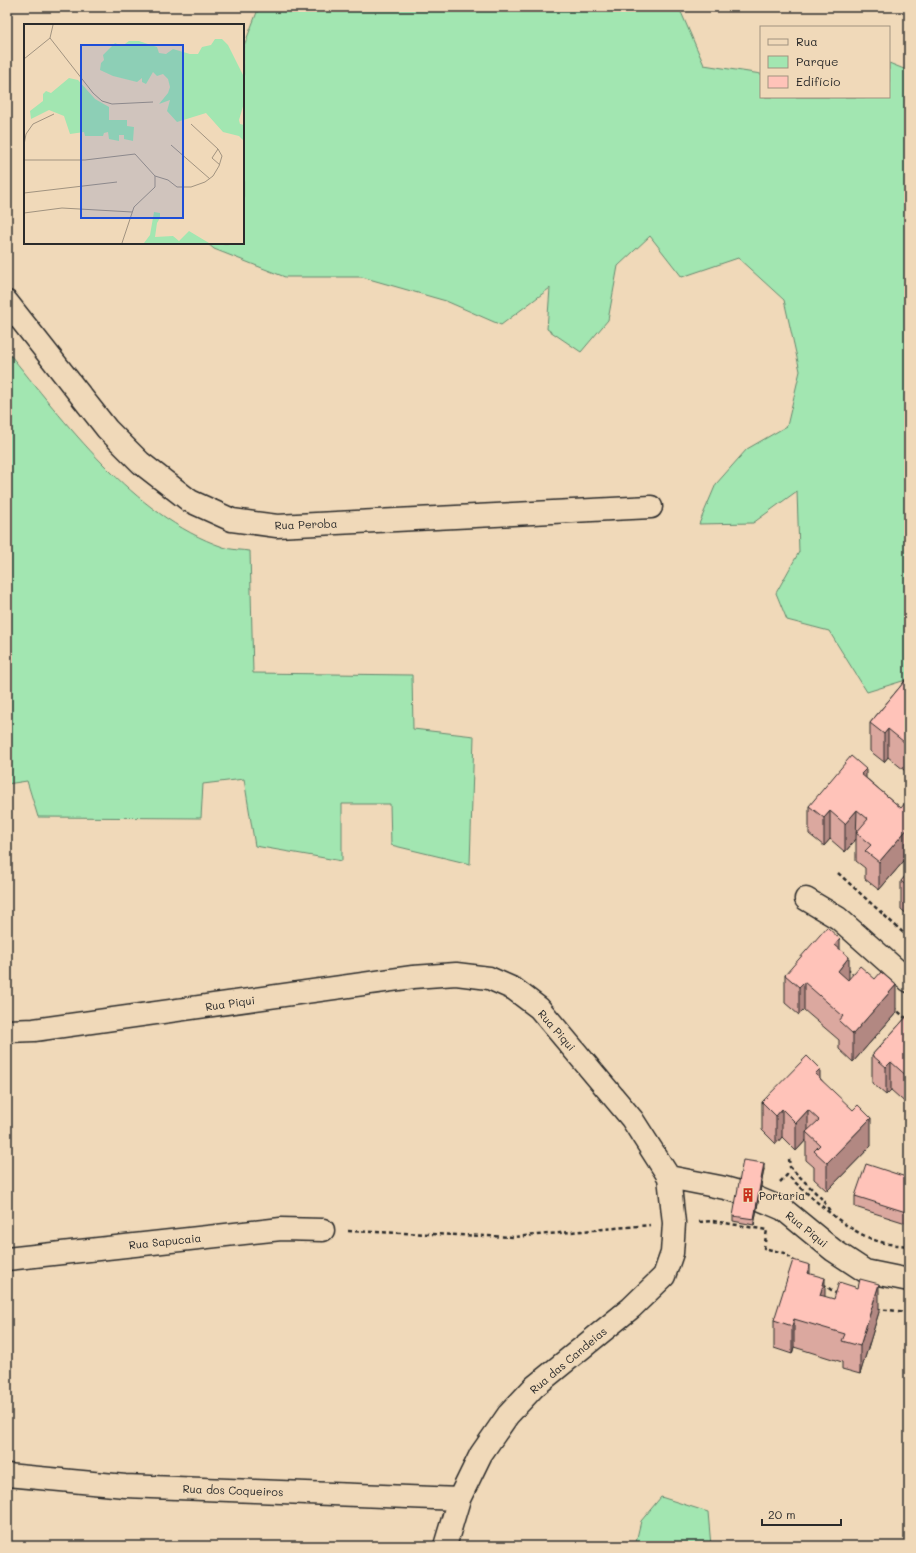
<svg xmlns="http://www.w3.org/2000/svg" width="916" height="1553" font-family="Mali,sans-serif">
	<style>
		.green { fill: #a2e6b1; stroke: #66886e }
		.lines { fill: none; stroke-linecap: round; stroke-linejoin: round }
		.street-casing { stroke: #2b2b2b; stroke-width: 25 }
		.path { stroke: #2b2b2b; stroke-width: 2.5; stroke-dasharray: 4 3; stroke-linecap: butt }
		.street { stroke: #f0d9b9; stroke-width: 22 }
		.wall { fill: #dba89f; stroke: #2b2b2b }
		.shaded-wall { fill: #b28882; stroke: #2b2b2b }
		.building { fill: #ffc3b9; stroke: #2b2b2b }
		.labels { text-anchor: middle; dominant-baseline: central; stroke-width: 3; stroke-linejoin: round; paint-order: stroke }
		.street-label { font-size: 11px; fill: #2b2b2b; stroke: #f0d9b9 }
		.poi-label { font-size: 11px; fill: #2b2b2b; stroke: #f0d9b9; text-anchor: start }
		.inset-road { fill: none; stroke: #a19380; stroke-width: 1 }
		.view { fill: #1d4ed8; fill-opacity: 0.15; stroke: #1d4ed8; stroke-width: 2 }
		.inset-edge { fill: none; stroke: #2b2b2b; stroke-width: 2 }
	</style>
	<rect width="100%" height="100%" fill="#f0d9b9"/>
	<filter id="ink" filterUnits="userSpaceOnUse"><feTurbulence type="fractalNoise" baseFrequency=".025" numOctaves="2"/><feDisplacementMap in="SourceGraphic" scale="8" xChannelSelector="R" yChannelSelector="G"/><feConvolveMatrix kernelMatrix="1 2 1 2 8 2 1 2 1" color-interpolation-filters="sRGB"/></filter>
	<g filter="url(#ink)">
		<path class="green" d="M 259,7 L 658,7 L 681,12 L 704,65 L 761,74 L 761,97 L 889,97 L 889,63 L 909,71 L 909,679 L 867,692 L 829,631 L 787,620 L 776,593 L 799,552 L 797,491 L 753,523 L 699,524 L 716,484 L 747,449 L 787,426 L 800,371 L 784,300 L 738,258 L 682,277 L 650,236 L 618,266 L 608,320 L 581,352 L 547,329 L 550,288 L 501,325 L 446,301 L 362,277 L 285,277 L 214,249 L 207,243 L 243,243 L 243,48 Z
			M 7,351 C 65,422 133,516 223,547 C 231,550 242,550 250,551 L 253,673 L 412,675 L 413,729 L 474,736 L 470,864 L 391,845 L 390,804 L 342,804 L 342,861 L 255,846 L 244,779 L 203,784 L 201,818 L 38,817 L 27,781 L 7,784 Z
			M 661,1497 L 708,1512 L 711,1546 L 635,1546 L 641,1521 Z"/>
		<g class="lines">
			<defs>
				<path id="street" d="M 7,302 L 107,429 L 141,463 L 190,501 L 232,520 L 277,526 L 651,507
					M 806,899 L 838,918 L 909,981
					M 7,1031 L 34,1030 L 413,977 L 456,974 L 489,978 L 514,989 L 539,1008 L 632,1119 L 669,1177 L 674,1223 L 672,1253 L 664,1276 L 631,1308 L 534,1387 L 508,1415 L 481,1454 L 459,1499 L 445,1546
					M 669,1177 L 725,1188 L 750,1195 L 783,1209 L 833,1250 L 865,1271 L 909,1280
					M 7,1259 L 281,1229 L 323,1230
					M 7,1475 L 125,1486 L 459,1499"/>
			</defs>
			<use href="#street" class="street-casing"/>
			<path class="path" d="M 838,873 L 909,938
				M 847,968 L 855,976
				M 893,1007 L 909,1021
				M 789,1159 L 790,1167 L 822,1199 L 830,1211
				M 780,1182 L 787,1175 C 813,1198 847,1233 881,1242 C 890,1245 900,1245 909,1246
				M 699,1222 L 713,1221 L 767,1230 L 764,1248 L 784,1253 L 794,1261
				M 348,1231 L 514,1237 L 650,1225
				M 823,1284 L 837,1294
				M 877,1309 L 909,1312"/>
			<use href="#street" class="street"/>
		</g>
		<path class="wall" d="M 909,676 L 909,774 L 888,757 L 884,762 L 870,751 L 870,723 Z
			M 866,778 L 901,808 L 909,805 L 909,855 L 879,890 L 865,879 L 865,868 L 856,861 L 856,839 L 845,852 L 830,839 L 824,846 L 809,834 L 809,806 Z
			M 909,872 L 909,916 L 901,909 L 901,881 Z
			M 840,950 L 849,979 L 896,1013 L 853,1062 L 839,1049 L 839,1040 L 804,1010 L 799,1015 L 785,1003 L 785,975 Z
			M 909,1014 L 909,1106 L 891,1090 L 886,1095 L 872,1083 L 872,1055 Z
			M 820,1078 L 871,1146 L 827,1191 L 814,1179 L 814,1167 L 806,1160 L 806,1140 L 796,1151 L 782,1137 L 776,1144 L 762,1130 L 762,1102 Z
			M 764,1169 L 754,1225 L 733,1221 L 733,1216 Z
			M 909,1178 L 909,1224 L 855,1207 L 855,1196 Z
			M 810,1274 L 825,1297 L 879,1312 L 860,1374 L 842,1369 L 842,1362 L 794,1347 L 792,1354 L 774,1348 L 774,1320 Z"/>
		<path class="shaded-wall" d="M 888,729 L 888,757 L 884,762 L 884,734 Z
			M 866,769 L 866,797 L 861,774 Z
			M 857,810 L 856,839 L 845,852 L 845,824 Z
			M 830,811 L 830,839 L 824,846 L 824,818 Z
			M 909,827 L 909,855 L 879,890 L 879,862 Z
			M 840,939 L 840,967 L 835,945 Z
			M 849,957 L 849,985 L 838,971 Z
			M 804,982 L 804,1010 L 799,1015 L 799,987 Z
			M 896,985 L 896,1013 L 853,1062 L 853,1034 Z
			M 891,1062 L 891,1090 L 886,1095 L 886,1067 Z
			M 820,1069 L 820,1097 L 815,1074 Z
			M 782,1109 L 782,1137 L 776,1144 L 776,1116 Z
			M 808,1110 L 808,1134 L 806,1132 L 806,1140 L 796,1151 L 796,1123 Z
			M 871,1118 L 871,1146 L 827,1191 L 827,1163 Z
			M 764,1163 L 764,1169 L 754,1225 L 754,1219 Z
			M 810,1265 L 810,1293 L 807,1273 Z
			M 825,1278 L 825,1306 L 820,1295 Z
			M 879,1284 L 879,1312 L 860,1374 L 860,1346 Z
			M 794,1319 L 794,1347 L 792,1354 L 792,1326 Z"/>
		<path class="building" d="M 909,676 L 909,746 L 888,729 L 884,734 L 870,723 Z
			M 851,756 L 866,769 L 861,774 L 901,808 L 906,802 L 909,805 L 909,827 L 879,862 L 865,851 L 871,845 L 856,833 L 868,819 L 857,810 L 845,824 L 830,811 L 824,818 L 809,806 Z
			M 909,872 L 909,888 L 901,881 Z
			M 827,927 L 840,939 L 835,945 L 849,957 L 838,971 L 848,980 L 860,966 L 875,979 L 881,972 L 896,985 L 853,1034 L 839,1021 L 843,1016 L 804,982 L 799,987 L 785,975 Z
			M 909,1014 L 909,1078 L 891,1062 L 886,1067 L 872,1055 Z
			M 807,1056 L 820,1069 L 815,1074 L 853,1110 L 858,1105 L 871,1118 L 827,1163 L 814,1151 L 820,1145 L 806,1132 L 819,1120 L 808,1110 L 796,1123 L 782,1109 L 776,1116 L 762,1102 Z
			M 743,1160 L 764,1163 L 754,1219 L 733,1216 Z
			M 866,1164 L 909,1178 L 909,1213 L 855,1196 Z
			M 793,1260 L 810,1265 L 807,1273 L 825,1278 L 820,1295 L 834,1299 L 839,1282 L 858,1288 L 860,1279 L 879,1284 L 860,1346 L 842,1341 L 845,1334 L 794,1319 L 792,1326 L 774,1320 Z"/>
	</g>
	<defs>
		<symbol id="building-bare" viewBox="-9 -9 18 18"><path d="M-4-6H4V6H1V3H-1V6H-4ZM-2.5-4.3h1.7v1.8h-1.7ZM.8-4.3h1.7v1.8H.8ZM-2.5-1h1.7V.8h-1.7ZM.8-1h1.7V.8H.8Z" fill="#c8321e" stroke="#f0d9b9" stroke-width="2.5" paint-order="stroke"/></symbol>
	</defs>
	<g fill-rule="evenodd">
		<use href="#building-bare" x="738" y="1185" width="20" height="20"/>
	</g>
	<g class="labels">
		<g class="street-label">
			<text transform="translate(306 524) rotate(-2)">Rua Peroba</text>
			<text transform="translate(230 1003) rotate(-8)">Rua Piqui</text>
			<text transform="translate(557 1030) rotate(49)">Rua Piqui</text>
			<text transform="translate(807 1229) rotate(39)">Rua Piqui</text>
			<text transform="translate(165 1241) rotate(-6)">Rua Sapucaia</text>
			<text transform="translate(568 1360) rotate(-40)">Rua das Candeias</text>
			<text transform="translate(233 1490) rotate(2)">Rua dos Coqueiros</text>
		</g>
		<g class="poi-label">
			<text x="759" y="1195">Portaria</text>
		</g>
	</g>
	<g transform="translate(24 24)">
		<rect width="220" height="220" fill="#f0d9b9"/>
		<path d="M 191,15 L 198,15 L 204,21 L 220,53 L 220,79 L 215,96 L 216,100 L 220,101 L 220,117 L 215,112 L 199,108 L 182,89 L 153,98 L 143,87 L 146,76 L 135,80 L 144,69 L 146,63 L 144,55 L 139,50 L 133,52 L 129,48 L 122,60 L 118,58 L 118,54 L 113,58 L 89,52 L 76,46 L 77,39 L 80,36 L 79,31 L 91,19 L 98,22 L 105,17 L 115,17 L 133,23 L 135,29 L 142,30 L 149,25 L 166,30 L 174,30 L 178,23 L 187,21 ZM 45,54 L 54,56 L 71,75 L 85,83 L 85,96 L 103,96 L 103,102 L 110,103 L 109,117 L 100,115 L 100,111 L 95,111 L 95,117 L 85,115 L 84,108 L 80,109 L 79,112 L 61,112 L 60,108 L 46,110 L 40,92 L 25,86 L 7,95 L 6,87 L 19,77 L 19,70 L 22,67 L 27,69 ZM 130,188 L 136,189 L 136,194 L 133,199 L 131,213 L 149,212 L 155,217 L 165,207 L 185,219 L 120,219 L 126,211 Z" fill="#a2e6b1"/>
		<path class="inset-road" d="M 26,14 L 69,69 L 78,77 L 88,80 L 129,78M 0,35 L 26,14 L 29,1M 0,121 L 2,110 L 9,100 L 30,90M 147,121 L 186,155M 194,125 L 188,134 L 196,141M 0,131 L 0,145M 1,136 L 61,136 L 111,130 L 131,152 L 144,156 L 153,163 L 167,163 L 181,158 L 189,152 L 195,142 L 198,132 L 194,125 L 167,100M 0,169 L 93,158M 0,189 L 38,184 L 108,188M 98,219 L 110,183 L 131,163 L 131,152"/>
		<path class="view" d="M 57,21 L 159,21 L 159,194 L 57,194 Z"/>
		<rect width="220" height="220" class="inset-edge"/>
	</g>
	<rect width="916" height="1553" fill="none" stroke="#f0d9b9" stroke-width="24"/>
	<rect x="12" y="12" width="892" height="1529" fill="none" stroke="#2b2b2b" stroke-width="1.5" filter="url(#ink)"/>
	<rect x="760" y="26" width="130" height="72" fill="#f0d9b9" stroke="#a19380"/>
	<rect x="768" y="39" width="20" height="6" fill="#f0d9b9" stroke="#a19380"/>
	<text x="796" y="46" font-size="12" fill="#2b2b2b">Rua</text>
	<rect x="768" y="56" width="20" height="12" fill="#a2e6b1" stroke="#a19380"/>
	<text x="796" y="66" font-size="12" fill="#2b2b2b">Parque</text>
	<rect x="768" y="76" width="20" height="12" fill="#ffc3b9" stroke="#a19380"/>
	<text x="796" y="86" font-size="12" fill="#2b2b2b">Edifício</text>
	<path d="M762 1519v6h79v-6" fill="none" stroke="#2b2b2b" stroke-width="2"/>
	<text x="768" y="1519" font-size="12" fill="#2b2b2b" stroke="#f0d9b9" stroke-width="3" paint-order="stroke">20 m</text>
</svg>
